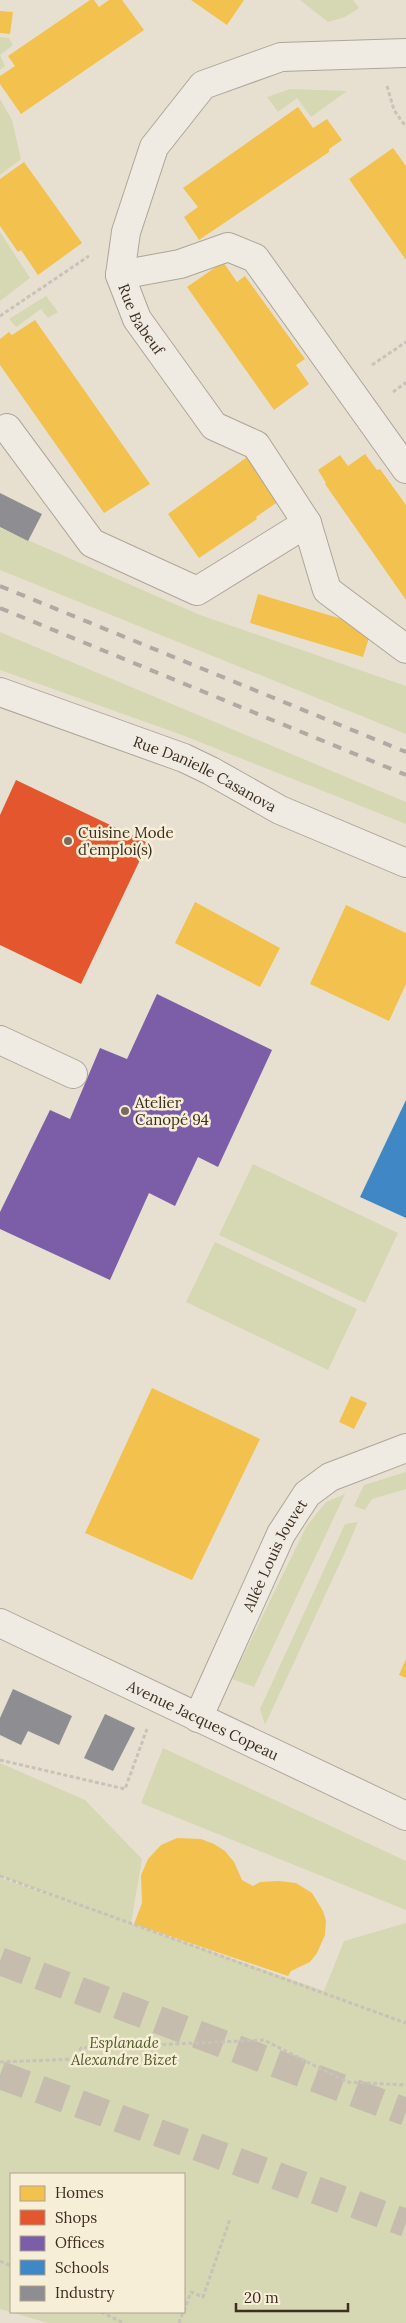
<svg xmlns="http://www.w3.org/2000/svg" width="406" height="2323" font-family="Lora,serif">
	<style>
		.green { fill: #d6d7b3; fill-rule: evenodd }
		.homes { fill: #f2c14e }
		.shops { fill: #e4572e }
		.offices { fill: #7b5ea7 }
		.schools { fill: #3f88c5 }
		.industry { fill: #8d8d92 }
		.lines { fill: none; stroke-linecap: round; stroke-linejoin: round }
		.highway-tunnel { stroke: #c5bcae; stroke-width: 28; stroke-dasharray: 28 14; stroke-linecap: butt }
		.minor-casing { stroke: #ada599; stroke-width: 30 }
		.path { stroke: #c8c2b9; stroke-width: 3; stroke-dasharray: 4 2.5; stroke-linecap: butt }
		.minor { stroke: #efebe3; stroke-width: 28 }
		.rail { stroke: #afaaa2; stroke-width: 4; stroke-dasharray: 9 9; stroke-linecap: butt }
		.poi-dot { fill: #786c5e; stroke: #f7eed8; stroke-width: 2 }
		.labels { text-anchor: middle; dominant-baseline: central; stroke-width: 5; stroke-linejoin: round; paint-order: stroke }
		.street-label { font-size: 15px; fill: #3d2e20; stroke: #f7eed8 }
		.poi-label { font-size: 15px; fill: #3d2e20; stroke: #f7eed8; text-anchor: start }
		.park-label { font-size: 15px; font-style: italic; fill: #4d5a26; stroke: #f7eed8 }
	</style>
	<rect width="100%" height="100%" fill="#e7e0d1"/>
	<path class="green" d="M 300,0 L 353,0 L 359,8 L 345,17 L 328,22 Z
		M 0,37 L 9,38 L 13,45 L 0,55 L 5,66 L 0,70 Z
		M 290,89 L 347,91 L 311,117 L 297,98 L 278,112 L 267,97 Z
		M 0,99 L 12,120 L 21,159 L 0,175 Z
		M 0,232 L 30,278 L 0,301 Z
		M 46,296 L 58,312 L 48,318 L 41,309 L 16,327 L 9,319 Z
		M 0,528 L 200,615 L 406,686 L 406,734 L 0,570 Z
		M 0,632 L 406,802 L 406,824 L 182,735 L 0,670 Z
		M 253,1164 L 398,1233 L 365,1303 L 219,1235 Z
		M 215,1242 L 357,1309 L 328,1370 L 186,1302 Z
		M 406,1472 L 406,1489 L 372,1499 L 365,1510 L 354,1506 L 364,1485 Z
		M 345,1494 L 254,1687 L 232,1679 L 306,1527 L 326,1502 Z
		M 358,1522 L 346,1550 L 265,1725 L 260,1709 L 345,1524 Z
		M 163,1748 L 406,1861 L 406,1910 L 141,1803 Z
		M 0,1763 L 85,1800 L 142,1859 L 131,1923 L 324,1991 L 344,1941 L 406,1923 L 406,2323 L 48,2323 L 0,2309 L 0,1878 L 74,1903 L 0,1876 ZM 11,2174 L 184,2174 L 184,2312 L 11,2312 Z"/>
	<path class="homes" d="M 90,0 L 94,0 L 99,7 L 109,0 L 122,0 L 144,30 L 21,114 L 0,84 L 0,76 L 15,66 L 8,56 Z
		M 191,0 L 244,0 L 227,25 Z
		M 0,11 L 13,12 L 10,34 L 0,33 Z
		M 298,107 L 313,128 L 327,119 L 342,140 L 329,149 L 329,152 L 199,240 L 184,217 L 198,207 L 183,188 Z
		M 393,148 L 406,166 L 406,260 L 349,179 Z
		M 24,162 L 82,243 L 38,275 L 21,250 L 18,252 L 0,226 L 0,179 Z
		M 223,262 L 237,282 L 245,276 L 305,359 L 296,365 L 309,384 L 274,410 L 187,287 Z
		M 35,320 L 150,484 L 104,513 L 0,365 L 0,339 L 9,332 L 12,335 Z
		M 365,454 L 377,470 L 380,469 L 406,505 L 406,600 L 325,484 L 326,483 L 318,470 L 340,455 L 348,466 Z
		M 247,457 L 279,501 L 256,517 L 257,519 L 199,558 L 168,514 Z
		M 258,594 L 372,628 L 363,657 L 250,623 Z
		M 195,902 L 280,948 L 260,987 L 175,943 Z
		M 346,905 L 406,933 L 406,984 L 389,1021 L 310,984 Z
		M 152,1388 L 260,1439 L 192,1580 L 85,1533 Z
		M 351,1396 L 367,1403 L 354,1429 L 339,1422 Z
		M 406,1659 L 406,1678 L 399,1675 Z
		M 177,1838 L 201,1839 L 214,1844 L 225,1851 L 234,1862 L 242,1880 L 253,1886 L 260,1882 L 279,1881 L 296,1883 L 312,1893 L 323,1911 L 326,1921 L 325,1935 L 317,1953 L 310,1962 L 291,1971 L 288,1976 L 134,1924 L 142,1903 L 141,1875 L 148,1859 L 161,1845 Z"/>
	<path class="shops" d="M 16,780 L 148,843 L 81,984 L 0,945 L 0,815 Z"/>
	<path class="offices" d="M 157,994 L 272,1050 L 218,1167 L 198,1157 L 175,1206 L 149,1193 L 110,1280 L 0,1229 L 0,1212 L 50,1110 L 70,1119 L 100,1048 L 127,1059 Z"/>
	<path class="schools" d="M 406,1100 L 406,1218 L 360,1197 Z"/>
	<path class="industry" d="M 0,493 L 42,514 L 28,541 L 0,527 Z
		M 13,1689 L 72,1716 L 59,1745 L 28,1731 L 21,1745 L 0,1735 L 0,1718 Z
		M 105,1714 L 135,1728 L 113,1771 L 84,1758 Z"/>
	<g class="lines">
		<path class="highway-tunnel" d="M 0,1961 L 406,2112
			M 0,2075 L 406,2223"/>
		<defs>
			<g id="minor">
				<path id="s1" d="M 406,53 L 281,57 L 203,85 L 154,147 L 126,232 L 120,275 L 137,319 L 214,426 L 256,445 L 307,523 L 327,590 L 406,649"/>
				<path d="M 120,275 L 180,264 L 228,247 L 255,258 L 406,469"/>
				<path d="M 7,428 L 92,543 L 197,591 L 307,523"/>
				<path id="s2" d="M 0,692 L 184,758 L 211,771 L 280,810 L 406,863"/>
				<path d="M 0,1040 L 73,1074"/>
				<path id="s3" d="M 0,1623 L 406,1816"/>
				<path id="s4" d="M 198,1718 L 281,1534 L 307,1494 L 330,1477 L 406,1448"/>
			</g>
		</defs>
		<use href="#minor" class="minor-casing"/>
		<path class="path" d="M 387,86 L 394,110 L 406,127
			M 0,316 L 89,256
			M 372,365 L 406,342
			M 393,392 L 405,383 L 406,385
			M 0,1760 L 125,1789 L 147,1729
			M 0,1876 L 406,2023
			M 0,2062 L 75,2059 L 81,2048 L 264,2040 L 347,2082 L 406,2085
			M 0,2261 L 11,2266
			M 184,2311 L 191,2292 L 203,2297 L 230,2219
			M 101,2312 L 124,2323
			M 179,2323 L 183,2312"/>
		<use href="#minor" class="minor"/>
		<path class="rail" d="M 0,586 L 406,752
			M 0,608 L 406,775"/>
	</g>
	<g class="poi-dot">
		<circle cx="68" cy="841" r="5"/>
		<circle cx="125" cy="1111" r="5"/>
	</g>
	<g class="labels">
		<g class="street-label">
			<text stroke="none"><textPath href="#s1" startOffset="469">Rue Babeuf</textPath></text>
			<text stroke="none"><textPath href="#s2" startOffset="221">Rue Danielle Casanova</textPath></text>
			<text stroke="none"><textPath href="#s4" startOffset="180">Allée Louis Jouvet</textPath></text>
			<text stroke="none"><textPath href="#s3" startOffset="225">Avenue Jacques Copeau</textPath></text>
		</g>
		<g class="poi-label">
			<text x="78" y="832">Cuisine Mode<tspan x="78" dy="17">d’emploi(s)</tspan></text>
			<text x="135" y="1102">Atelier<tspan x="135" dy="17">Canopé 94</tspan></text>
		</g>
		<g class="park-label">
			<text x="124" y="2042">Esplanade<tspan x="124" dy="17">Alexandre Bizet</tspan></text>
		</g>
	</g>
	<rect x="10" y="2173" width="175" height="140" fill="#f7eed8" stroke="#ada18e"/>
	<rect x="20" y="2186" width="25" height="15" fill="#f2c14e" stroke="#ada18e"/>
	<text x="55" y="2198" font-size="15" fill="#3d2e20">Homes</text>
	<rect x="20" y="2210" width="25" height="15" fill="#e4572e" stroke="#ada18e"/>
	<text x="55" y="2223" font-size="15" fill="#3d2e20">Shops</text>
	<rect x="20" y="2236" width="25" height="15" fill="#7b5ea7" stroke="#ada18e"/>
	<text x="55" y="2248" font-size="15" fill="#3d2e20">Offices</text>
	<rect x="20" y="2260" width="25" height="15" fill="#3f88c5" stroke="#ada18e"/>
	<text x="55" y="2273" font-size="15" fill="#3d2e20">Schools</text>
	<rect x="20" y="2286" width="25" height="15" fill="#8d8d92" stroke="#ada18e"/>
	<text x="55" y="2298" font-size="15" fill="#3d2e20">Industry</text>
	<path d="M236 2303v8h112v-8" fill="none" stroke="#3d2e20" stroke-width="2.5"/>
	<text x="244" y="2303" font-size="15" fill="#3d2e20" stroke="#f7eed8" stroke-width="4" paint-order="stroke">20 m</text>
</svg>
